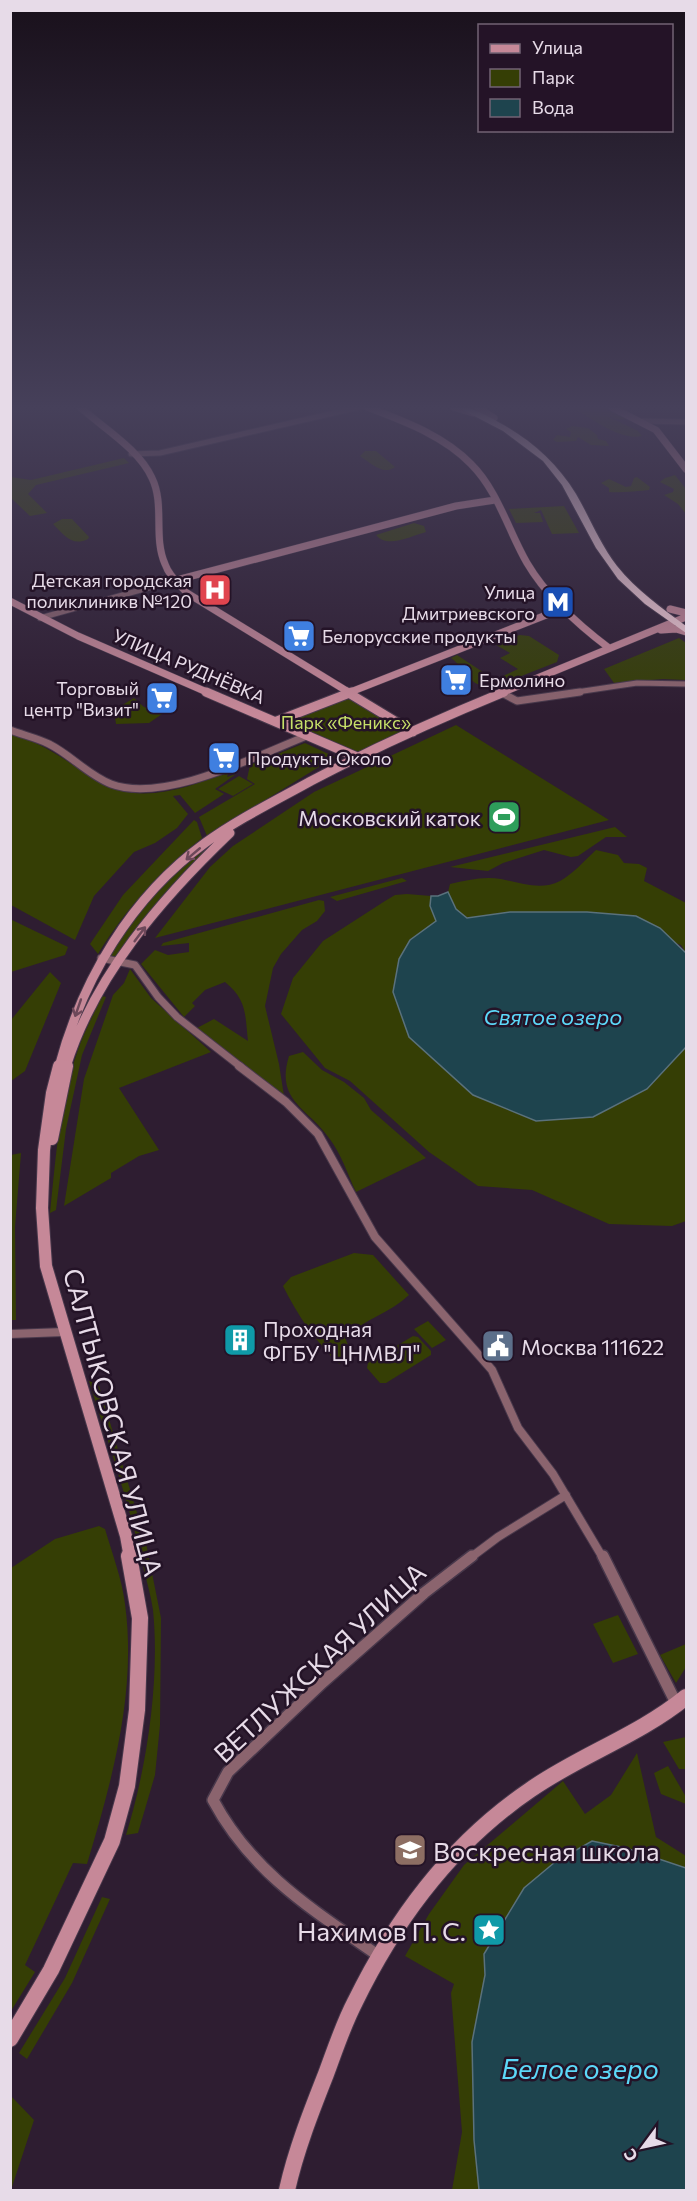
<svg xmlns="http://www.w3.org/2000/svg" width="697" height="2201" font-family="Commissioner,sans-serif">
	<style>
		.green { fill: #353e05 }
		.water { fill: #1e444e; stroke: #5a717c; stroke-width: 1.5 }
		.lines { fill: none; stroke-linecap: round; stroke-linejoin: round }
		.street-far3-casing { stroke: #48384b; stroke-width: 7 }
		.street-far2-casing { stroke: #48384b; stroke-width: 9 }
		.street-far1-casing { stroke: #48384b; stroke-width: 10 }
		.street-casing { stroke: #48384b; stroke-width: 14 }
		.secondary-far3-casing { stroke: #48384b; stroke-width: 8 }
		.secondary-far2-casing { stroke: #48384b; stroke-width: 11 }
		.secondary-far1-casing { stroke: #48384b; stroke-width: 14 }
		.secondary-casing { stroke: #48384b; stroke-width: 18 }
		.highway-casing { stroke: #48384b; stroke-width: 2 }
		.street-far3 { stroke: #8b646e; stroke-width: 5 }
		.street-far2 { stroke: #8b646e; stroke-width: 7 }
		.street-far1 { stroke: #8b646e; stroke-width: 8 }
		.street { stroke: #8b646e; stroke-width: 11 }
		.secondary-far3 { stroke: #c68898; stroke-width: 7 }
		.secondary-far2 { stroke: #c68898; stroke-width: 9 }
		.secondary-far1 { stroke: #c68898; stroke-width: 12 }
		.secondary { stroke: #c68898; stroke-width: 16 }
		.highway { fill: #f9d1da; fill-rule: evenodd }
		.oneway { stroke: #6d485a }
		.labels { text-anchor: middle; dominant-baseline: central; stroke-width: 5; stroke-linejoin: round; paint-order: stroke }
		.far-poi-label { font-size: 18px; fill: #e7dbe8; stroke: #241327; text-anchor: end }
		.far-street-label { font-size: 18px; fill: #e7dbe8; stroke: #241327 }
		.far-park-label { font-size: 18px; fill: #c6df69; stroke: #241327 }
		.poi-label { font-size: 21px; fill: #e7dbe8; stroke: #241327; text-anchor: start }
		.water-label { font-size: 22px; font-style: italic; fill: #5cd8f8; stroke: #241327 }
		.near-street-label { font-size: 26px; fill: #e7dbe8; stroke: #241327 }
		.near-poi-label { font-size: 26px; fill: #e7dbe8; stroke: #241327; text-anchor: start }
		.near-water-label { font-size: 27px; font-style: italic; fill: #5cd8f8; stroke: #241327 }
	</style>
	<rect width="100%" height="100%" fill="#2e1d31"/>
	<path class="green" d="M 571,407 L 606,407 L 627,418 L 620,420 L 605,415 L 638,431 L 642,436 C 619,441 592,418 571,407 Z
		M 572,426 L 588,428 L 597,435 L 598,439 L 606,441 L 609,446 L 591,445 L 578,437 L 576,441 L 557,442 L 553,440 L 557,435 L 570,437 L 571,432 L 566,429 Z
		M 365,451 L 376,451 L 395,467 C 383,476 371,463 360,456 Z
		M 124,458 L 129,463 L 36,485 L 28,494 L 47,513 L 30,516 L 11,498 L 11,477 L 31,480 Z
		M 675,475 L 686,489 L 686,514 L 678,504 L 664,495 L 673,492 L 674,489 L 660,482 L 665,478 Z
		M 637,477 L 650,487 L 649,490 C 641,491 616,493 609,492 L 609,488 L 601,483 L 609,479 L 626,487 L 631,486 L 634,478 Z
		M 564,506 L 579,533 L 552,534 L 541,510 L 534,513 L 540,513 L 543,522 L 516,523 L 509,509 Z
		M 62,519 L 72,519 L 89,537 L 88,539 C 72,547 64,535 53,524 Z
		M 414,523 L 424,526 L 426,532 C 411,536 387,549 376,535 Z
		M 520,635 L 529,636 L 559,655 L 557,662 L 506,682 L 499,678 L 518,669 L 500,658 L 510,653 L 491,642 Z
		M 679,638 L 686,643 L 686,680 L 663,679 L 614,683 L 604,669 Z
		M 457,655 L 498,682 C 470,694 469,671 451,658 Z
		M 134,698 L 144,707 L 165,712 L 149,723 L 116,724 L 114,710 Z
		M 345,699 L 353,700 L 398,727 L 400,732 L 363,751 L 356,751 L 298,726 L 294,719 Z
		M 456,725 L 609,820 L 155,938 L 210,867 L 233,846 L 314,792 Z
		M 10,733 C 50,746 66,762 100,782 C 140,806 189,787 229,772 L 227,777 L 236,774 L 215,789 L 224,794 L 195,813 L 180,795 L 173,796 L 188,814 L 177,828 L 155,843 L 134,852 L 94,896 L 75,940 L 11,905 Z
		M 305,743 L 335,757 L 207,836 L 199,817 L 255,784 L 247,779 L 250,765 Z
		M 239,776 L 253,784 L 233,796 L 218,789 Z
		M 194,820 L 197,822 L 202,838 C 160,872 126,908 98,954 L 90,944 L 123,895 Z
		M 615,827 L 627,837 L 606,837 L 578,856 L 571,857 L 544,850 L 503,863 L 488,871 L 450,867 Z
		M 219,839 L 197,859 L 113,960 L 108,958 C 117,945 124,931 133,918 C 157,887 185,859 219,839 Z
		M 596,850 L 618,855 L 624,863 L 639,864 L 647,868 L 644,881 L 686,903 L 686,953 L 681,945 L 587,912 L 510,912 L 467,918 L 455,909 L 448,892 L 450,884 C 467,880 484,876 501,879 C 521,883 541,891 560,881 C 573,874 585,860 596,850 Z
		M 402,878 L 407,881 L 337,901 L 330,897 Z
		M 407,894 L 431,896 L 430,906 L 437,921 L 410,940 L 647,1089 L 686,1047 L 686,1221 L 672,1226 L 609,1224 L 532,1190 L 478,1186 L 429,1152 L 350,1081 L 325,1068 L 281,1014 L 293,978 L 323,941 L 385,901 L 395,895 Z
		M 319,900 L 324,901 L 325,911 L 317,921 L 302,930 L 281,954 L 273,968 L 265,1006 L 279,1064 L 284,1096 L 197,1028 L 214,1019 L 248,1041 C 245,1014 247,1000 225,982 L 205,990 L 192,1003 L 195,1006 L 184,1017 L 141,964 L 155,950 L 168,955 L 189,952 L 189,943 L 161,946 L 163,943 Z
		M 10,919 L 68,947 L 65,955 L 11,972 Z
		M 130,969 L 151,998 L 211,1052 L 119,1088 L 159,1150 L 139,1156 L 111,1173 L 111,1178 L 64,1206 L 84,1079 L 113,995 L 124,983 Z
		M 50,972 L 61,983 L 25,1071 L 11,1081 L 11,1020 Z
		M 102,996 L 106,997 L 82,1055 L 66,1129 L 56,1210 L 50,1213 C 56,1158 59,1103 78,1050 C 84,1032 94,1014 102,996 Z
		M 303,1052 L 322,1070 L 344,1082 L 364,1098 L 371,1110 L 426,1158 L 356,1192 C 348,1175 341,1153 329,1138 C 308,1108 275,1101 289,1056 Z
		M 21,1153 L 15,1227 L 16,1320 L 11,1320 L 11,1155 Z
		M 354,1253 L 373,1255 L 409,1295 C 390,1313 365,1319 345,1337 L 352,1357 L 339,1364 C 315,1341 298,1316 283,1286 L 291,1277 Z
		M 428,1321 L 446,1340 L 432,1348 L 414,1329 Z
		M 413,1336 L 418,1337 L 431,1351 L 431,1355 L 386,1383 L 380,1383 L 367,1368 L 368,1363 Z
		M 97,1379 L 146,1543 L 161,1618 L 160,1725 L 155,1775 L 138,1833 L 126,1835 C 147,1767 160,1681 153,1610 C 151,1595 146,1580 143,1565 C 129,1503 108,1442 89,1381 Z
		M 99,1526 L 105,1529 C 112,1553 122,1579 125,1604 C 137,1691 112,1781 87,1864 L 73,1863 L 25,1965 L 35,1972 L 11,2011 L 11,1568 L 55,1539 Z
		M 618,1615 L 638,1654 L 613,1663 L 593,1624 Z
		M 686,1644 L 686,1667 L 676,1683 L 660,1655 Z
		M 686,1737 L 686,1769 L 679,1769 L 663,1742 Z
		M 637,1753 L 656,1837 L 686,1856 L 686,1868 L 626,1848 L 592,1841 L 555,1862 L 524,1888 L 484,1954 L 485,1975 L 472,2042 L 474,2140 L 479,2190 L 452,2190 L 462,2132 L 451,1993 L 454,1984 L 405,1956 L 429,1914 L 464,1865 L 563,1781 L 585,1814 L 611,1795 Z
		M 668,1766 L 686,1797 L 686,1804 L 661,1794 L 654,1773 Z
		M 102,1897 L 110,1899 L 72,1983 L 27,2059 L 19,2053 L 65,1978 Z
		M 11,2096 L 34,2120 L 11,2190 Z"/>
	<path class="water" d="M 448,892 L 456,909 L 467,918 L 510,912 L 587,912 L 636,916 L 660,928 L 686,953 L 686,1047 L 647,1089 L 593,1117 L 536,1121 L 473,1095 L 409,1037 L 393,992 L 399,959 L 410,940 L 436,921 L 430,906 L 431,896 L 438,896 Z
		M 592,1841 L 626,1848 L 686,1868 L 686,2190 L 479,2190 L 474,2140 L 472,2042 L 485,1975 L 484,1954 L 524,1888 L 555,1862 Z"/>
	<g class="lines">
		<defs>
			<path id="street-far3" d="M 643,421 L 686,422
				M 131,454 L 160,453 L 360,407
				M 40,618 L 173,581
				M 570,693 L 637,683 L 686,684"/>
			<path id="street-far2" d="M 502,693 L 517,701 L 580,692
				M 10,730 C 23,735 37,738 49,744 C 71,755 88,775 111,784 C 164,804 258,755 309,735
				M 101,958 L 135,965 L 158,997 L 177,1017 L 241,1067"/>
			<path id="street-far1" d="M 239,1066 L 286,1102 L 318,1134 L 375,1237 L 492,1370 L 518,1428 L 553,1474 L 603,1558
				M 10,1334 L 64,1332
				M 470,1558 L 498,1537 L 566,1495"/>
			<path id="street" d="M 603,1556 L 677,1705
				M 379,1956 C 313,1910 252,1873 213,1800 L 228,1772 L 323,1682 L 424,1593 L 472,1556"/>
			<path id="secondary-far3" d="M 80,407 C 103,428 139,449 152,478 C 165,505 153,537 165,564 C 169,576 179,584 187,593 L 350,693
				M 367,407 C 403,421 443,435 471,464 C 498,491 508,530 527,563 C 547,597 577,624 609,648
				M 453,407 L 473,413
				M 477,407 L 494,418
				M 611,407 L 656,430 L 686,469
				M 173,581 L 456,506 L 495,500
				M 10,601 L 78,636 L 209,693
				M 670,609 L 686,613
				M 661,630 L 676,629 L 686,632
				M 348,693 L 564,608
				M 501,693 L 686,617"/>
			<path id="secondary-far2" d="M 206,692 L 357,757
				M 347,692 L 413,732
				M 277,721 L 352,692
				M 59,1067 C 82,980 131,897 205,843 C 238,819 275,801 311,781 C 374,748 438,719 504,692
				M 66,1067 C 94,976 162,898 230,833"/>
			<path id="secondary-far1" d="M 59,1066 L 52,1093 L 44,1150 L 42,1208 L 46,1266 L 126,1536 L 130,1558
				M 52,1139 L 67,1066"/>
			<path id="secondary" d="M 10,2039 L 51,1970 L 112,1841 L 127,1786 L 137,1710 L 140,1618 L 129,1556
				M 287,2190 C 296,2150 311,2112 326,2074 C 335,2050 343,2025 355,2002 C 396,1918 452,1843 530,1790 C 580,1755 638,1736 686,1697"/>
			<path id="highway" d="M 457,407 C 473,407 486,415 500,423 C 531,440 557,463 576,494 C 590,518 600,544 617,566 C 636,590 662,608 686,626 L 686,633 L 645,604 L 618,579 L 596,548 L 562,485 L 543,461 L 503,431 Z"/>
		</defs>
		<use href="#street-far3" class="street-far3-casing"/>
		<use href="#street-far2" class="street-far2-casing"/>
		<use href="#street-far1" class="street-far1-casing"/>
		<use href="#street" class="street-casing"/>
		<use href="#secondary-far3" class="secondary-far3-casing"/>
		<use href="#secondary-far2" class="secondary-far2-casing"/>
		<use href="#secondary-far1" class="secondary-far1-casing"/>
		<use href="#secondary" class="secondary-casing"/>
		<use href="#highway" class="highway-casing"/>
		<use href="#street-far3" class="street-far3"/>
		<use href="#street-far2" class="street-far2"/>
		<use href="#street-far1" class="street-far1"/>
		<use href="#street" class="street"/>
		<use href="#secondary-far3" class="secondary-far3"/>
		<use href="#secondary-far2" class="secondary-far2"/>
		<use href="#secondary-far1" class="secondary-far1"/>
		<use href="#secondary" class="secondary"/>
		<use href="#highway" class="highway"/>
	</g>
	<defs><path id="oneway-shaft" d="M-6 0H5M1.5-3L5.5 0L1.5 3" fill="none" stroke-width="1.6" stroke-linecap="round" stroke-linejoin="round" transform="scale(1.5)"/></defs>
	<g class="oneway">
		<use href="#oneway-shaft" transform="translate(193 854) rotate(140)"/>
		<use href="#oneway-shaft" transform="translate(140 934) rotate(-53)"/>
		<use href="#oneway-shaft" transform="translate(78 1008) rotate(109)"/>
	</g>
	<linearGradient id="sky" x2="0" y2="1"><stop stop-color="#19101b"/><stop offset="0.57" stop-color="#46405a"/><stop offset="1" stop-color="#46405a" stop-opacity="0"/></linearGradient>
	<rect width="697" height="715" fill="url(#sky)"/>
	<defs>
		<symbol id="hospital-square" viewBox="-11 -11 22 22"><rect x="-9" y="-9" width="18" height="18" rx="4" fill="#e0444e" stroke="#241327"/><path d="M-5-5h3v3.5h4V-5h3V5h-3V1.5h-4V5h-3Z" fill="#fff"/></symbol>
		<symbol id="metro-square" viewBox="-11 -11 22 22"><rect x="-9" y="-9" width="18" height="18" rx="4" fill="#1a4fb4" stroke="#241327"/><path d="M-5.5 5V-5H-3L0 0L3-5H5.5V5H3V-.5L0 4L-3-.5V5Z" fill="#fff"/></symbol>
		<symbol id="supermarket-square" viewBox="-11 -11 22 22"><rect x="-9" y="-9" width="18" height="18" rx="4" fill="#3f7fe0" stroke="#241327"/><path d="M-6-5.5h2.5l.6 2H6L4.5 2H-2.5L-4.4-4H-6ZM-1.5 3.2a1.3 1.3 0 1 0 .1 0ZM3 3.2a1.3 1.3 0 1 0 .1 0Z" fill="#fff"/></symbol>
		<symbol id="stadium-square" viewBox="-11 -11 22 22"><rect x="-9" y="-9" width="18" height="18" rx="4" fill="#2e9e5b" stroke="#241327"/><path d="M0-5a6.5 5 0 1 0 0 10a6.5 5 0 1 0 0-10ZM-3.5-1.8h7v3.6h-7Z" fill="#fff"/></symbol>
		<symbol id="building-square" viewBox="-11 -11 22 22"><rect x="-9" y="-9" width="18" height="18" rx="4" fill="#0f9aa8" stroke="#241327"/><path d="M-4-6H4V6H1V3H-1V6H-4ZM-2.5-4.3h1.7v1.8h-1.7ZM.8-4.3h1.7v1.8H.8ZM-2.5-1h1.7V.8h-1.7ZM.8-1h1.7V.8H.8Z" fill="#fff"/></symbol>
		<symbol id="civic-square" viewBox="-11 -11 22 22"><rect x="-9" y="-9" width="18" height="18" rx="4" fill="#5c6f8a" stroke="#241327"/><path d="M-.6-6.5H3V-4.5H.6V-3L4-1V1h2V6H-6V1h2V-1L-.6-3ZM-1.2 2.5V6h2.4V2.5Z" fill="#fff"/></symbol>
		<symbol id="school-square" viewBox="-11 -11 22 22"><rect x="-9" y="-9" width="18" height="18" rx="4" fill="#8d6e63" stroke="#241327"/><path d="M0-5L7-2L0 1L-7-2ZM-4 1L0 2.5L4 1V4Q0 6-4 4Z" fill="#fff"/></symbol>
		<symbol id="sight-square" viewBox="-11 -11 22 22"><rect x="-9" y="-9" width="18" height="18" rx="4" fill="#0f9aa8" stroke="#241327"/><path d="M0-6L1.8-2.2L6-1.7L2.9 1.2L3.7 5.4L0 3.3L-3.7 5.4L-2.9 1.2L-6-1.7L-1.8-2.2Z" fill="#fff"/></symbol>
	</defs>
	<g fill-rule="evenodd">
		<use href="#hospital-square" x="196" y="571" width="38" height="38"/>
		<use href="#metro-square" x="539" y="583" width="38" height="38"/>
		<use href="#supermarket-square" x="280" y="617" width="38" height="38"/>
		<use href="#supermarket-square" x="437" y="661" width="38" height="38"/>
		<use href="#supermarket-square" x="143" y="679" width="38" height="38"/>
		<use href="#supermarket-square" x="205" y="739" width="38" height="38"/>
		<use href="#stadium-square" x="485" y="798" width="38" height="38"/>
		<use href="#building-square" x="221" y="1321" width="38" height="38"/>
		<use href="#civic-square" x="479" y="1327" width="38" height="38"/>
		<use href="#school-square" x="391" y="1831" width="38" height="38"/>
		<use href="#sight-square" x="470" y="1911" width="38" height="38"/>
	</g>
	<g class="labels">
		<g class="far-poi-label">
			<text x="192" y="580">Детская городская<tspan x="192" dy="21">поликлиникв №120</tspan></text>
			<text x="535" y="592">Улица<tspan x="535" dy="21">Дмитриевского</tspan></text>
			<text x="322" y="636" text-anchor="start">Белорусские продукты</text>
			<text x="479" y="680" text-anchor="start">Ермолино</text>
			<text x="139" y="688">Торговый<tspan x="139" dy="21">центр "Визит"</tspan></text>
			<text x="247" y="758" text-anchor="start">Продукты Около</text>
		</g>
		<g class="far-street-label">
			<text transform="translate(189 666) rotate(23)">УЛИЦА РУДНЁВКА</text>
		</g>
		<g class="far-park-label">
			<text x="346" y="722">Парк «Феникс»</text>
		</g>
		<g class="poi-label">
			<text x="481" y="817" text-anchor="end">Московский каток</text>
			<text x="263" y="1328">Проходная<tspan x="263" dy="24">ФГБУ "ЦНМВЛ"</tspan></text>
			<text x="521" y="1346">Москва 111622</text>
		</g>
		<g class="water-label">
			<text x="553" y="1016">Святое озеро</text>
		</g>
		<g class="near-street-label">
			<text transform="translate(114 1422) rotate(75)">САЛТЫКОВСКАЯ УЛИЦА</text>
			<text transform="translate(319 1662) rotate(-43)">ВЕТЛУЖСКАЯ УЛИЦА</text>
		</g>
		<g class="near-poi-label">
			<text x="433" y="1850">Воскресная школа</text>
			<text x="466" y="1930" text-anchor="end">Нахимов П. С.</text>
		</g>
		<g class="near-water-label">
			<text x="580" y="2068">Белое озеро</text>
		</g>
	</g>
	<rect width="697" height="2201" fill="none" stroke="#e7dbe8" stroke-width="24"/>
	<rect x="478" y="24" width="195" height="108" fill="#241327" stroke="#726374" stroke-width="1.5"/>
	<rect x="490" y="44" width="30" height="9" fill="#c68898" stroke="#726374" stroke-width="1.5"/>
	<text x="532" y="54" font-size="18" fill="#e7dbe8">Улица</text>
	<rect x="490" y="69" width="30" height="18" fill="#353e05" stroke="#726374" stroke-width="1.5"/>
	<text x="532" y="84" font-size="18" fill="#e7dbe8">Парк</text>
	<rect x="490" y="99" width="30" height="18" fill="#1e444e" stroke="#726374" stroke-width="1.5"/>
	<text x="532" y="114" font-size="18" fill="#e7dbe8">Вода</text>
	<g transform="translate(643 2147) rotate(237)" stroke="#241327" stroke-width="4.5" paint-order="stroke">
	<path d="M0-4.5L10 22L0 15L-10 22Z" fill="#e7dbe8"/>
	<text y="-9" font-size="16" font-weight="bold" text-anchor="middle" fill="#e7dbe8">С</text>
	</g>
</svg>
